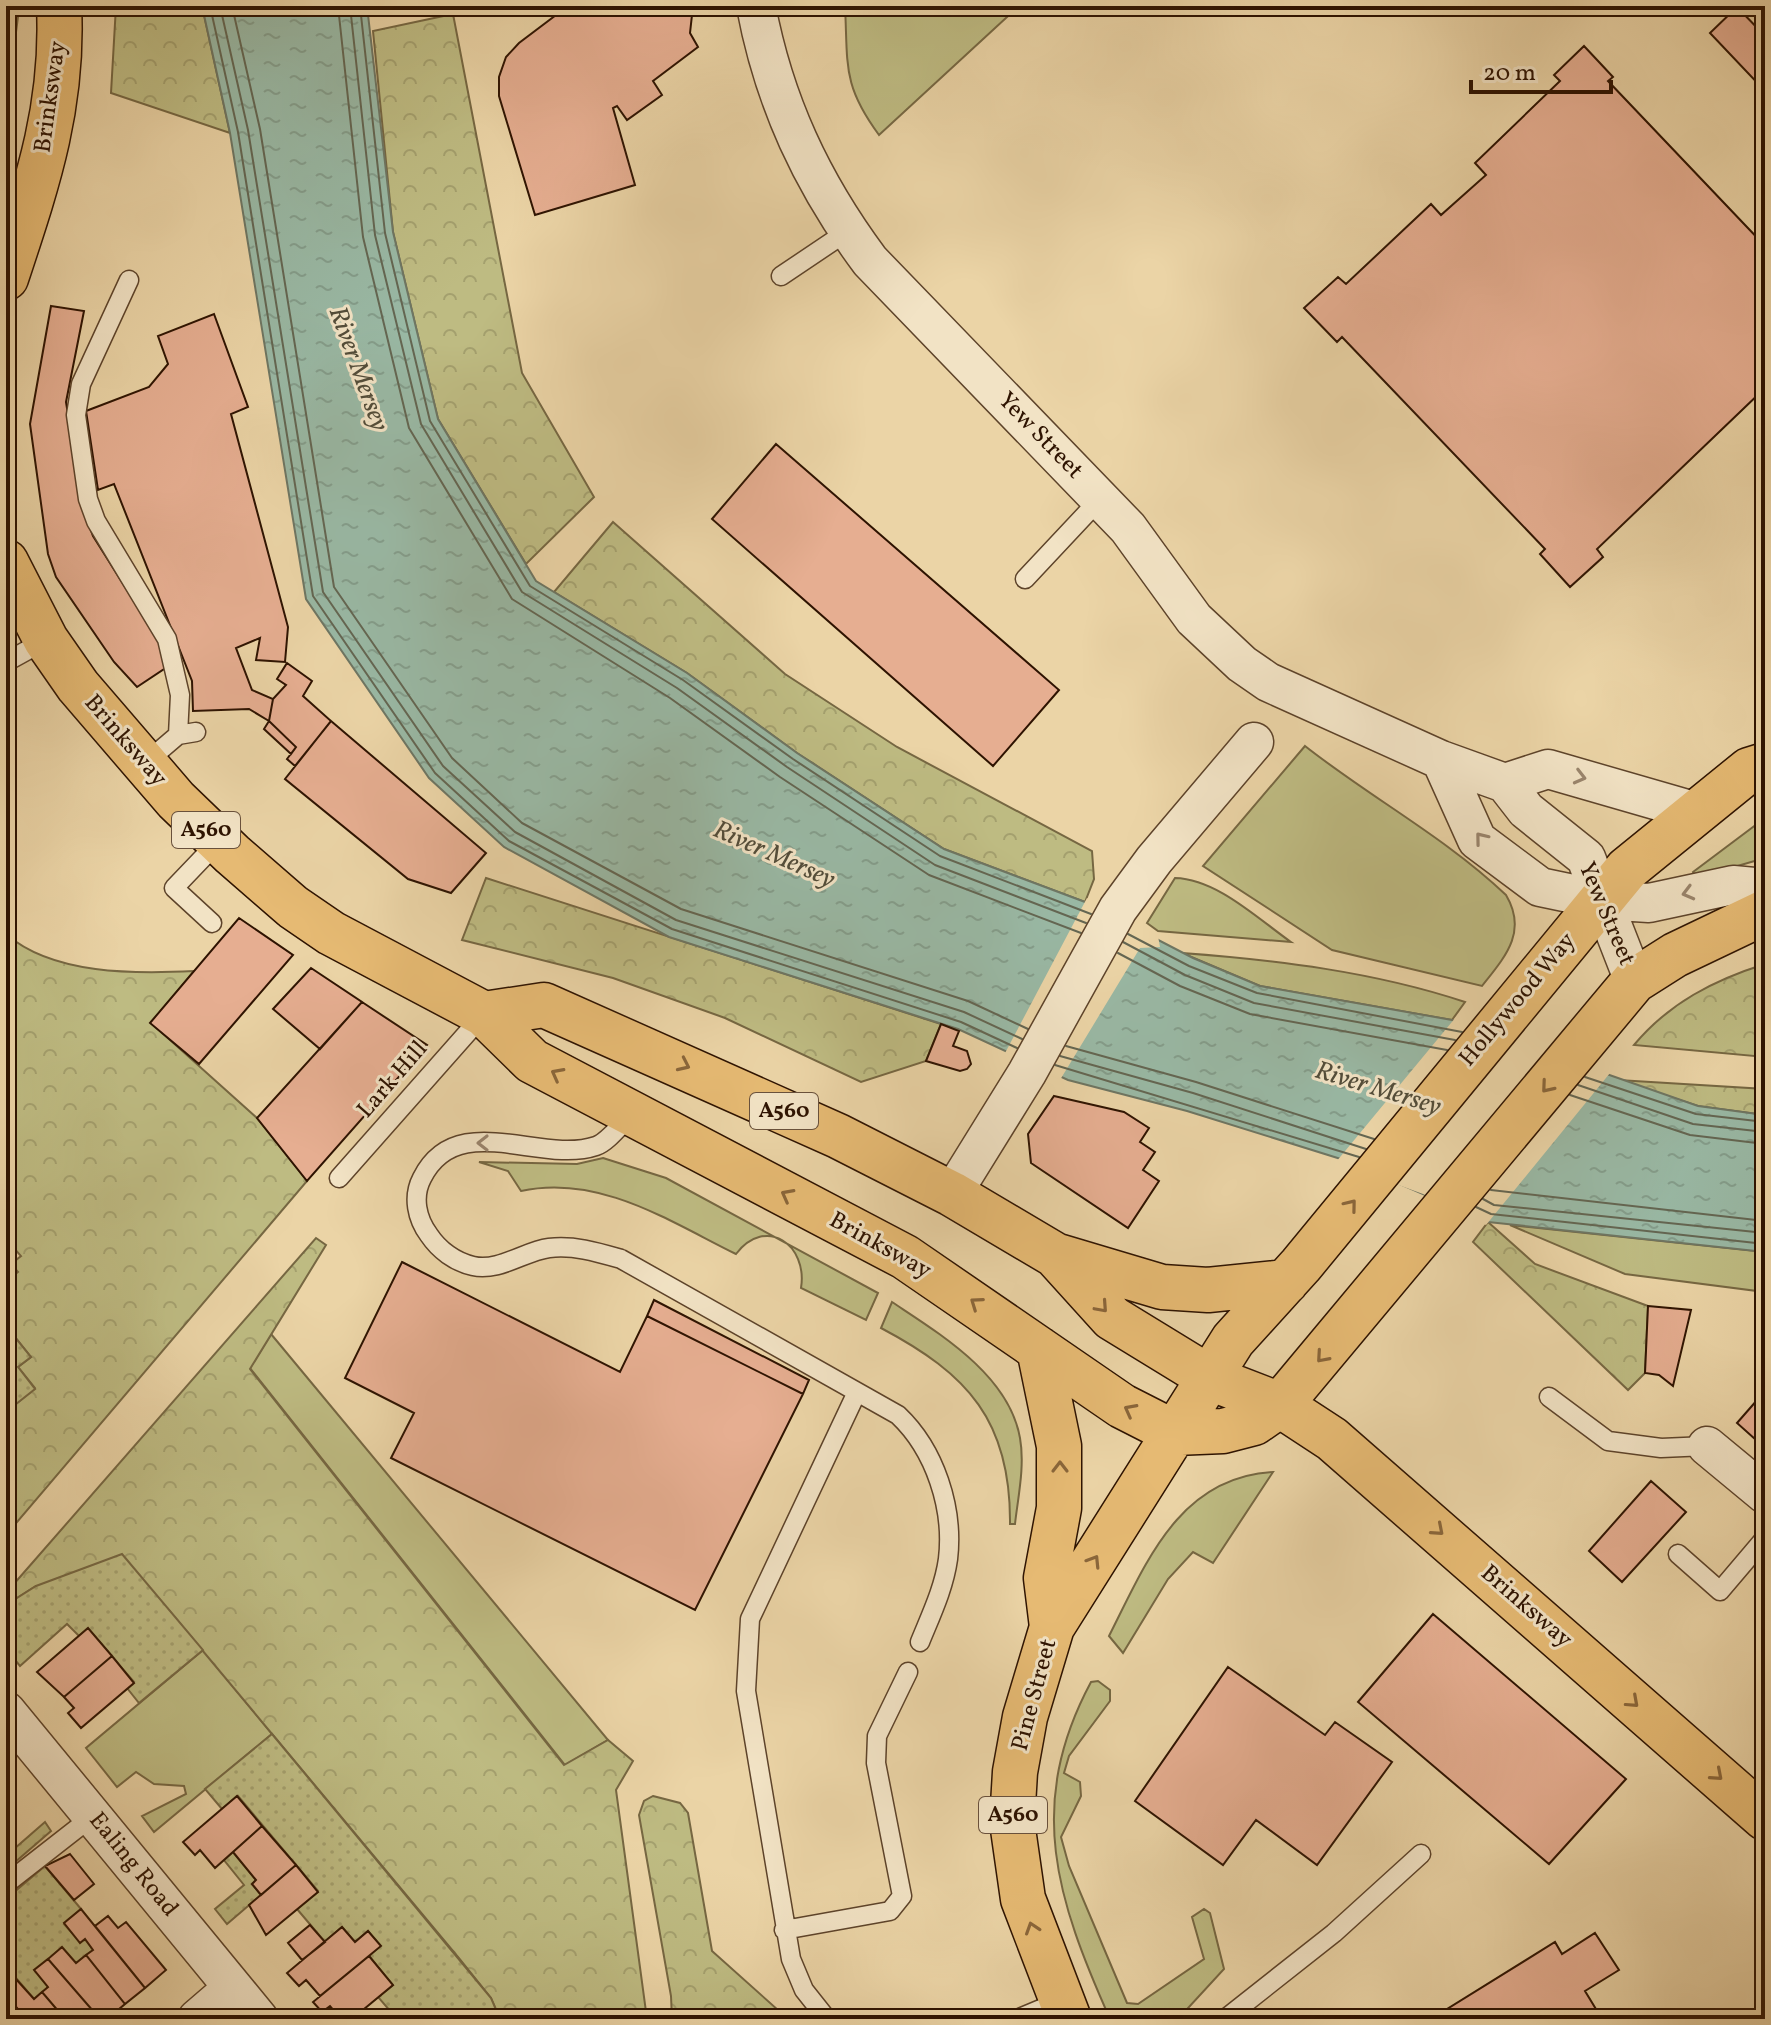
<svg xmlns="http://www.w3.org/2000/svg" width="1771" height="2025" font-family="Vollkorn,serif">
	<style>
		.grass { fill: #bebb82; stroke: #766742; stroke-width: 2 }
		.forest { fill: url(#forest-crowns); stroke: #766742; stroke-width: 2 }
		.garden { fill: url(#garden-dots); stroke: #766742; stroke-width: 2 }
		.water { fill: url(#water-ripples); stroke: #6e7663; stroke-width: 2 }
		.pier { fill: #ebd4a6 }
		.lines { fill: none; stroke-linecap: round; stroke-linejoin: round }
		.shore { stroke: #646652; stroke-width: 2 }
		.building { fill: #e6ae91; stroke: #2e1301; stroke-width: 2 }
		.lane-casing { stroke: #5d432a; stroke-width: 21 }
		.street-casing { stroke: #5d432a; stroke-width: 41 }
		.primary-casing { stroke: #2e1301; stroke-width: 47 }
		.lane { stroke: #f2e3c5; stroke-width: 18 }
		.street { stroke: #f2e3c5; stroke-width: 38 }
		.primary { stroke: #e6ba73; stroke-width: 44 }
		.oneway { stroke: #9a856d }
		.oneway2 { stroke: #8a663a }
		.labels { text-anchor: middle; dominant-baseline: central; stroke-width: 6; stroke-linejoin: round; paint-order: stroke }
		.shield { fill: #f2e3c5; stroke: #69513c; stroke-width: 2 }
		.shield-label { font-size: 22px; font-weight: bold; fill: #2e1301 }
		.street-label { font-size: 24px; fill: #2e1301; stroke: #f2e3c5 }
		.water-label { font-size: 26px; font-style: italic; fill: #534d3a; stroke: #f2e3c5 }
	</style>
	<defs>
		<pattern id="forest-crowns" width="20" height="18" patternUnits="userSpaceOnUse" patternTransform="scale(2)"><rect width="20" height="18" fill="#bebb82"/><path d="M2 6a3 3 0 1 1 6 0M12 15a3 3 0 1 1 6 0" fill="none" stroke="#a4a06e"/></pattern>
		<pattern id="garden-dots" width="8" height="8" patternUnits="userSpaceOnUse" patternTransform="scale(2)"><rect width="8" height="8" fill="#bebb82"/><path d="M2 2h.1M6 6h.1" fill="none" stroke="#a4a06e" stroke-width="1.8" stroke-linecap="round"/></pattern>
		<pattern id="water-ripples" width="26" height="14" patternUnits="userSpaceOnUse" patternTransform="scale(2)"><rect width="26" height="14" fill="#99b8a4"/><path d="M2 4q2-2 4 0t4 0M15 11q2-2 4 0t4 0" fill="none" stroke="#849d8b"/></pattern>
	</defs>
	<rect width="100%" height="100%" fill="#ebd4a6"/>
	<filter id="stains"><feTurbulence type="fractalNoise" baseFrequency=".0025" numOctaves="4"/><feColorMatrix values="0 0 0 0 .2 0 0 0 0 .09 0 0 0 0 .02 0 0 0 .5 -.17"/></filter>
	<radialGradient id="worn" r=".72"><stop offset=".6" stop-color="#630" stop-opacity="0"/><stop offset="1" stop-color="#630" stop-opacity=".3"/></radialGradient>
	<path class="grass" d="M 845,6 L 1019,6 L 879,135 C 842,85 848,65 845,6 Z
		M 1305,746 C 1371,798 1445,837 1506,895 C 1528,932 1505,957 1482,986 L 1332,950 L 1203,866 Z
		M 1765,818 L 1765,858 L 1696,878 L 1693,872 Z
		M 1175,878 C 1217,879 1258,919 1291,942 L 1158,931 L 1147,923 Z
		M 1182,953 C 1277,960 1375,972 1465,1002 L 1452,1020 L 1260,986 Z
		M 603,1158 L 666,1178 L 878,1293 L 866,1320 L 801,1288 C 808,1245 766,1215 736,1254 C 669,1221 599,1174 521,1191 L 508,1171 L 479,1162 L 577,1164 Z
		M 1510,1225 L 1765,1252 L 1765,1292 L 1625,1274 Z
		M 892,1302 C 940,1334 1009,1375 1020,1438 C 1025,1466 1018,1497 1015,1524 L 1010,1524 C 1011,1421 968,1374 881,1328 Z
		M 271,1334 L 608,1740 L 565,1765 L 250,1368 Z
		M 1273,1472 L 1213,1563 L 1193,1552 L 1168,1579 L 1123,1653 L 1109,1636 C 1146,1563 1179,1477 1273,1472 Z
		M 203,1650 L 272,1734 L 154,1832 L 142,1816 L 186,1794 L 184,1786 L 154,1784 L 136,1772 L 117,1787 L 86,1748 Z
		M 1098,1681 L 1110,1690 L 1110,1701 L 1069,1756 L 1064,1773 L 1080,1782 L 1081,1796 L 1061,1837 L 1069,1866 L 1127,2003 L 1138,2004 L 1204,1959 L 1192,1917 L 1204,1909 L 1210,1913 L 1224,1969 L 1178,2019 L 1110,2019 C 1057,1900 1025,1805 1091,1682 Z"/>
	<path class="forest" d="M 6,6 L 19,9 L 6,109 Z
		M 116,6 L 202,6 L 230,133 L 111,93 Z
		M 453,14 L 522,373 L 594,497 L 526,564 L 438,419 L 393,232 L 373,31 Z
		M 613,522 L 785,674 L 897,747 L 1092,851 L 1094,879 L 1085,902 L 944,849 L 797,753 L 687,673 L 554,592 Z
		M 486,878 L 941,1024 L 926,1061 L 861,1082 L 725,1018 L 613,978 L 462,940 Z
		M 6,934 C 53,975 135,974 194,971 L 151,1023 L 257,1118 L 307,1181 L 6,1535 L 6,1412 L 35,1388 L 18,1367 L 31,1357 L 6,1326 L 6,1282 L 18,1272 L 11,1264 L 21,1256 L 6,1239 Z
		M 1765,964 L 1765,1057 L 1634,1045 C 1669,1003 1714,980 1765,964 Z
		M 1618,1080 L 1765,1089 L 1765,1115 L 1698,1106 Z
		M 1488,1222 L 1535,1264 L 1648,1306 L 1645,1373 L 1628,1390 L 1473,1242 Z
		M 316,1238 L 326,1245 L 250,1369 L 564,1765 L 608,1740 L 633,1761 L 616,1790 L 647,2019 L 500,2019 L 491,1998 L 459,1958 L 167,1608 L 36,1586 L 6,1605 L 6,1593 Z
		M 653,1796 L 680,1803 L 688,1813 L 712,1951 L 788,2019 L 672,2019 L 671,1996 L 639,1815 L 644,1801 Z"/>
	<path class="garden" d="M 6,1326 L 31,1357 L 18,1367 L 35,1389 L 6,1412 Z
		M 122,1554 L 203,1650 L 139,1703 L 127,1688 L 134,1682 L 88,1629 L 79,1636 L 67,1624 L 20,1666 L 6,1649 L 6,1605 L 36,1586 Z
		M 272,1734 L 491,1998 L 500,2019 L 397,2019 L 378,1997 L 393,1985 L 369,1956 L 380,1946 L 368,1931 L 355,1942 L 342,1927 L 325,1942 L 297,1909 L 318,1891 L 238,1796 L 222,1809 L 205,1789 Z
		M 45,1822 L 51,1831 L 6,1870 L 6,1856 Z
		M 233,1852 L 256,1880 L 252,1884 L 261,1895 L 227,1924 L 215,1909 L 244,1885 L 224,1860 Z
		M 45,1866 L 81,1909 L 64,1924 L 80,1942 L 85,1939 L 93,1950 L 34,1999 L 16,1978 L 6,1986 L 6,1899 Z"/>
	<path class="water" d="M 202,6 L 367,6 L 393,232 L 438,419 L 536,581 L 687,673 L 797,753 L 944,849 L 1085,902 L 1193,958 L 1260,986 L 1452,1020 L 1698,1106 L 1765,1115 L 1765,1252 L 1488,1222 L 1344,1160 L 1187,1111 L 1068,1080 L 958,1029 L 669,937 L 504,847 L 429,778 L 306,599 L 230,133 Z"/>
	<path class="pier" d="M 1087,898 L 1158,936 L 1160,947 L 1140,948 L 1060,1080 L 1004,1055 Z
		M 1456,1017 L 1610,1073 L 1486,1225 L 1423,1194 L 1336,1162 Z"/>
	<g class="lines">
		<path class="shore" d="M 210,6 L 238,132 L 313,596 L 435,773 L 509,841 L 672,929 L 961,1022 L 1017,1048
			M 220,6 L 248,130 L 323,592 L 443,766 L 515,832 L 676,920 L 964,1012 L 1022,1039
			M 232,6 L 260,129 L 334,587 L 452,758 L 522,823 L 681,909 L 968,1001 L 1028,1029
			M 338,6 L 363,237 L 409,428 L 512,599 L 670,698 L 780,777 L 929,875 L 1081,933
			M 350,6 L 375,235 L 421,424 L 522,592 L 677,688 L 787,767 L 935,865 L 1086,923
			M 360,6 L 385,233 L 430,421 L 530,586 L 683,680 L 793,759 L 940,856 L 1091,914
			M 1128,934 L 1189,966 L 1257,993 L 1462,1032
			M 1123,942 L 1185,975 L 1254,1003 L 1455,1040
			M 1118,953 L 1180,986 L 1250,1014 L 1447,1050
			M 1066,1046 L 1196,1082 L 1374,1139
			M 1060,1056 L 1193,1093 L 1366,1149
			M 1055,1065 L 1359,1157
			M 1585,1077 L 1696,1114 L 1765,1122
			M 1578,1085 L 1693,1124 L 1765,1132
			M 1570,1095 L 1690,1135 L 1765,1144
			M 1491,1190 L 1765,1221
			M 1483,1199 L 1494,1205 L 1765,1233
			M 1476,1207 L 1491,1214 L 1765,1244"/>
	</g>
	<path class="building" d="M 568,6 L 693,6 L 690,33 L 698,47 L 653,81 L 662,95 L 627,120 L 617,106 L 613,108 L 635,185 L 535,215 L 499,96 L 499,77 L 506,57 L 519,43 Z
		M 1737,7 L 1765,36 L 1765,91 L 1710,33 Z
		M 1584,46 L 1613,77 L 1608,81 L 1765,246 L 1765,388 L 1597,549 L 1603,557 L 1570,587 L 1540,554 L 1545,549 L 1342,337 L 1337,342 L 1304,308 L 1338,277 L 1346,284 L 1431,204 L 1441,215 L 1486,175 L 1475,163 L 1560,81 L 1554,75 Z
		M 51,306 L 84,311 L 66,402 L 83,508 L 93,536 L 158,639 L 167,667 L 137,687 L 114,662 L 56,577 L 48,554 L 30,424 Z
		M 214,314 L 248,407 L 231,414 L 288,627 L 285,662 L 256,660 L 260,638 L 236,648 L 252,690 L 273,699 L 269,721 L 249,709 L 193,711 L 192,681 L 114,484 L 98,490 L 86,411 L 149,387 L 168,364 L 158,336 Z
		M 776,444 L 1059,690 L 993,766 L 712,519 Z
		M 287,663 L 312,681 L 303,696 L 331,721 L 295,766 L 287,759 L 296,747 L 269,721 L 273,699 L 286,685 L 277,679 Z
		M 269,721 L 296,747 L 291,754 L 264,729 Z
		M 331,721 L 486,853 L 451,893 L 408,879 L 285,779 Z
		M 239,918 L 293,955 L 199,1064 L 150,1023 Z
		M 311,968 L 362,1002 L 320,1049 L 273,1009 Z
		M 362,1002 L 427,1045 L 307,1181 L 257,1118 Z
		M 941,1024 L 959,1031 L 953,1046 L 967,1051 L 971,1064 L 967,1069 L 960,1071 L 926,1061 Z
		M 1054,1096 L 1124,1112 L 1149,1128 L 1140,1142 L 1155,1152 L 1143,1170 L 1159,1181 L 1128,1228 L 1031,1163 L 1028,1134 Z
		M 402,1262 L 620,1372 L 647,1316 L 803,1394 L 695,1610 L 391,1458 L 414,1413 L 345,1378 Z
		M 654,1300 L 809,1380 L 803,1394 L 647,1316 Z
		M 1648,1306 L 1691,1310 L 1673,1386 L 1659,1375 L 1645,1373 Z
		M 1765,1391 L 1765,1448 L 1737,1423 Z
		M 1651,1481 L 1686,1512 L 1622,1582 L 1589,1551 Z
		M 1433,1614 L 1626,1779 L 1549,1864 L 1358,1702 Z
		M 88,1628 L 112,1656 L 64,1697 L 37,1672 Z
		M 112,1656 L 134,1683 L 81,1728 L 68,1713 L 74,1708 L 64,1697 Z
		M 1228,1667 L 1325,1735 L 1335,1722 L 1392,1762 L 1317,1865 L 1256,1820 L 1223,1865 L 1135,1801 Z
		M 237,1796 L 262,1826 L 215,1868 L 200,1850 L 195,1855 L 183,1842 Z
		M 262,1826 L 296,1865 L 261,1895 L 252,1884 L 256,1880 L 233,1852 Z
		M 70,1854 L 94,1884 L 74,1900 L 45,1866 Z
		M 296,1865 L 318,1892 L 266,1935 L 249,1905 Z
		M 81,1909 L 145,1988 L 125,2004 L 86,1955 L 93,1950 L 85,1939 L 80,1943 L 64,1923 Z
		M 108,1916 L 118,1928 L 126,1922 L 166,1970 L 145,1988 L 95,1926 Z
		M 310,1925 L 325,1942 L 302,1960 L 288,1943 Z
		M 342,1927 L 355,1942 L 368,1931 L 381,1946 L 320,1996 L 306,1980 L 299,1986 L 287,1973 Z
		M 1595,1933 L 1619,1970 L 1585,1991 L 1602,2019 L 1431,2019 L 1555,1942 L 1562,1954 Z
		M 62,1947 L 76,1963 L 86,1955 L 125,2004 L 107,2019 L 100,2019 L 48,1959 Z
		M 369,1956 L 393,1985 L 352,2019 L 341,2019 L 330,2006 L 322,2012 L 313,2002 Z
		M 48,1959 L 100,2019 L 65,2019 L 42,1992 L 48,1987 L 34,1970 Z
		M 15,1978 L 34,1999 L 42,1992 L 65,2019 L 26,2019 L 6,1995 L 6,1986 Z
		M 8,1997 L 26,2019 L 6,2019 Z"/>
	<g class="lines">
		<defs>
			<path id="lane" d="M 781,276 L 848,231
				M 129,280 L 81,384 L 76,415 L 88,499 L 96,521 L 167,639 L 180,695 L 178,735
				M 1025,579 L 1100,499
				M 6,662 L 46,640
				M 144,764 L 178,735 L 196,732
				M 212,923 L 174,888 L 218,842
				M 632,1114 C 622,1123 608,1142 596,1146 C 540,1165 457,1108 422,1178 C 412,1197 417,1219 429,1235 C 439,1250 455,1262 473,1266 C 499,1272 525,1251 549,1248 C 574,1245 597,1252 621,1259 L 898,1415 C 935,1450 954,1508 948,1559 C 944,1588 931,1615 920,1642
				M 339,1178 L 484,1014
				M 1549,1397 L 1608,1441 L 1661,1448 L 1707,1446
				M 1678,1554 L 1720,1591 L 1765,1538
				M 6,1884 L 93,1816
				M 784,1930 L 890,1911 L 902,1896 L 876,1763 L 877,1736 L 908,1672
				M 827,2019 L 804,1990 L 791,1959 L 746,1691 L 750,1619 L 857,1392
				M 1017,2019 L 1060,2001
				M 1225,2019 L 1334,1933 L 1421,1854"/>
			<path id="street" d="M 756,6 C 774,102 812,183 870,261 L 1128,528 L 1194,619 L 1242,664 L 1268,682 L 1441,760 L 1505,783 L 1526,810 L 1586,858 L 1634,981
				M 1441,760 L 1477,840 L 1540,887 L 1602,900 L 1649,903 L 1733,885 L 1765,888
				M 1505,783 L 1548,769 L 1697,812
				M 952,1194 L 1027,1073 L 1118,909 L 1154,860 L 1254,742
				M 1707,1446 L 1765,1494
				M 6,1711 L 259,2019
				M 197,2019 L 233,1988"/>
			<path id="primary" d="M 6,278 C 37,184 64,107 59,6
				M 6,562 L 46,640 L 78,686 L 176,800 L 232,854 L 293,907 L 331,933 L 484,1014 L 532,1061 L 905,1257 L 1122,1406 L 1175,1433 L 1223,1431 L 1254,1423 L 1280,1405 L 1634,981 L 1675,955 L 1765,912
				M 484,1014 L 544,1005 L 838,1136 L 952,1194 L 1055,1255 L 1112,1318 L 1210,1378 L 1280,1405 L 1332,1439 L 1765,1818
				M 1058,1256 L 1162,1287 L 1208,1290 L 1286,1282
				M 1039,1349 L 1059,1446 L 1059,1508 L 1046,1578 L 1052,1627
				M 1069,2019 L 1023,1899 L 1012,1822 L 1015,1772 L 1025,1717 L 1052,1627 L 1233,1340 L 1301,1265 L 1627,869 L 1749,770 L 1765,765"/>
		</defs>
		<use href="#lane" class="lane-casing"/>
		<use href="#street" class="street-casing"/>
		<use href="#primary" class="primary-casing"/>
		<use href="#lane" class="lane"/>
		<use href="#street" class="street"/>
		<use href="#primary" class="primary"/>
	</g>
	<defs><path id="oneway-chevron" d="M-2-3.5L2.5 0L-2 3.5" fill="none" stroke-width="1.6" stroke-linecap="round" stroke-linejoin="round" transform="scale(2)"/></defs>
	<g class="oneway">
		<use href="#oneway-chevron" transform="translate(1580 777) rotate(14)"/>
		<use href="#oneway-chevron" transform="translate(1481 838) rotate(-129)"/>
		<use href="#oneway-chevron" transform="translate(1688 893) rotate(165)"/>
		<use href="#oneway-chevron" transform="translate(483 1143) rotate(-180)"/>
	</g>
	<g class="oneway2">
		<use href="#oneway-chevron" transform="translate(684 1065) rotate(25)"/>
		<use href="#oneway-chevron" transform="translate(557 1074) rotate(-152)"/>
		<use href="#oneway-chevron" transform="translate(1547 1087) rotate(130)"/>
		<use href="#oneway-chevron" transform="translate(787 1195) rotate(-152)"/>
		<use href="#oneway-chevron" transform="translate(1351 1205) rotate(-51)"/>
		<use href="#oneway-chevron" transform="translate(976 1303) rotate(-145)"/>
		<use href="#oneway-chevron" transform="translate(1102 1307) rotate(48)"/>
		<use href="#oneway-chevron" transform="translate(1322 1357) rotate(131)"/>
		<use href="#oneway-chevron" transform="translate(1130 1410) rotate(-152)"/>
		<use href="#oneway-chevron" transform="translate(1060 1467) rotate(-90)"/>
		<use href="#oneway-chevron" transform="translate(1438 1530) rotate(41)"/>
		<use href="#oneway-chevron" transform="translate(1094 1561) rotate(-58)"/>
		<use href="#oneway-chevron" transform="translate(1633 1702) rotate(42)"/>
		<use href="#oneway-chevron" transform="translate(1717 1775) rotate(41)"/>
		<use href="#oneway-chevron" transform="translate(1032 1928) rotate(-108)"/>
	</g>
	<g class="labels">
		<g class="shield">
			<rect x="172" y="812" width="68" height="36" rx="6"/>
			<rect x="750" y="1093" width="68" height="36" rx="6"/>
			<rect x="979" y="1797" width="68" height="36" rx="6"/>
		</g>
		<g class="shield-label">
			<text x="206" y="830">A560</text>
			<text x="784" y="1111">A560</text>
			<text x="1013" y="1815">A560</text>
		</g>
		<g class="street-label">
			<text transform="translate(51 97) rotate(-82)">Brinksway</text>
			<text transform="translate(1040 436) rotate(46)">Yew Street</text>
			<text transform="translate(125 741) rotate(49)">Brinksway</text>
			<text transform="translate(1606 914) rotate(67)">Yew Street</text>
			<text transform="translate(1518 1000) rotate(-50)">Hollywood Way</text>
			<text transform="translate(393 1080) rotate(-49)">Lark Hill</text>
			<text transform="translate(880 1246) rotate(29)">Brinksway</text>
			<text transform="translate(1526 1607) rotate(41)">Brinksway</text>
			<text transform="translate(1035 1695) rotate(-75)">Pine Street</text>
			<text transform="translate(133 1865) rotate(51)">Ealing Road</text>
		</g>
		<g class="water-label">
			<text transform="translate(358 369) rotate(70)">River Mersey</text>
			<text transform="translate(774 855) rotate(24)">River Mersey</text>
			<text transform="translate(1378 1089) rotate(17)">River Mersey</text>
		</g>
	</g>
	<rect width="1771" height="2025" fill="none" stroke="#ebd4a6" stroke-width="32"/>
	<rect x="8" y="8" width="1755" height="2009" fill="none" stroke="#2e1301" stroke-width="4"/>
	<rect x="16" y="16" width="1739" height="1993" fill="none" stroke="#2e1301" stroke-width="2"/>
	<path d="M1471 80v12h140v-12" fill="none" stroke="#2e1301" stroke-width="4"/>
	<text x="1483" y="80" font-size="24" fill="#2e1301" stroke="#f2e3c5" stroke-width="6" paint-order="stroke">20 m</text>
	<rect width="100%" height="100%" filter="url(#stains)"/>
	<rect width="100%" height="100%" fill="url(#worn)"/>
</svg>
